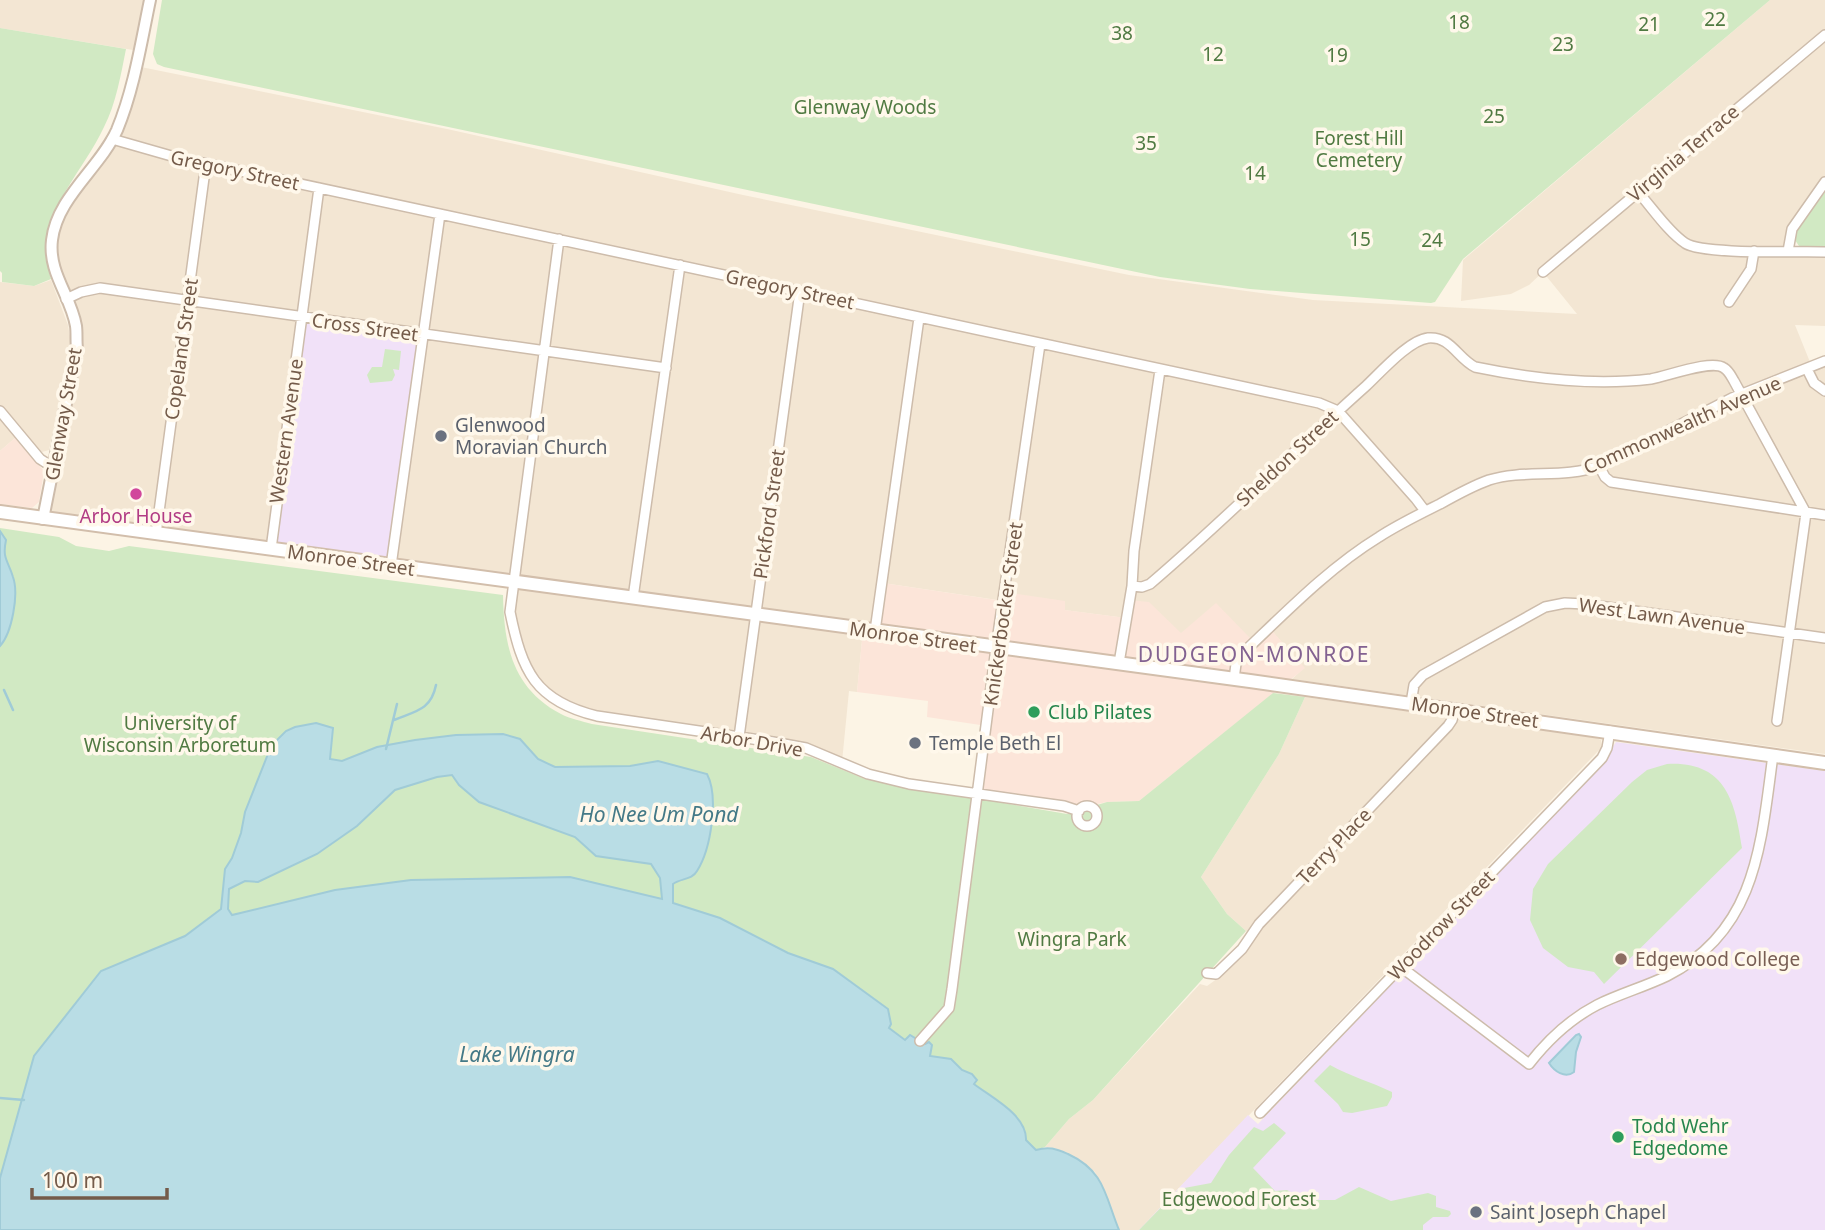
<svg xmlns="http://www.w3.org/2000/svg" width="1825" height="1230" font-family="'Noto Sans',sans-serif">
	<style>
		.residential { fill: #f3e6d3 }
		.commercial { fill: #fce5d9 }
		.education { fill: #f1e1f8 }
		.green { fill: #d1e9c3 }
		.water { fill: #b9dde5; stroke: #a0cbd7; stroke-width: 2; fill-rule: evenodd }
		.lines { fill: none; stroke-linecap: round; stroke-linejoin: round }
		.stream { stroke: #a0cbd7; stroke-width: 2.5 }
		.minor-casing { stroke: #cdbcab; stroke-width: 12 }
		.tertiary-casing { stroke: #cdbcab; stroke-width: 14 }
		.secondary-casing { stroke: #d2beab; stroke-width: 16 }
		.minor { stroke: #fff; stroke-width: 9 }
		.tertiary { stroke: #fff; stroke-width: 10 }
		.secondary { stroke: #fff; stroke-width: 12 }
		.worship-dot { fill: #6b7280; stroke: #fff8eb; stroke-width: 2.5 }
		.hotel-dot { fill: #d1479c; stroke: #fff8eb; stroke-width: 2.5 }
		.leisure-dot { fill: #2e9e5b; stroke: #fff8eb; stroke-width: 2.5 }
		.education-dot { fill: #8d6e63; stroke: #fff8eb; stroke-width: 2.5 }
		.labels { text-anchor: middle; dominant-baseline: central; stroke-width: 7; stroke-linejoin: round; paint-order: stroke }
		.park-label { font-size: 19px; fill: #507a42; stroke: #fff8eb }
		.street-label { font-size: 19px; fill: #745b4a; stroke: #fff8eb }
		.worship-label { font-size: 19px; fill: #5b616d; stroke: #fff8eb; text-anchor: start }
		.hotel-label { font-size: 19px; fill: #b23c85; stroke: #fff8eb }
		.leisure-label { font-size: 19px; fill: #27864d; stroke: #fff8eb; text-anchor: start }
		.education-label { font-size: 19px; fill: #785e54; stroke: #fff8eb; text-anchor: start }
		.neighbourhood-label { font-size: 21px; letter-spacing: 2px; fill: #836291; stroke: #fff8eb }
		.water-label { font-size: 21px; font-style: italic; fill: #447987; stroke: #fff8eb }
	</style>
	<rect width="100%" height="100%" fill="#fcf4e5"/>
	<path class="residential" d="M 0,0 L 150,0 L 139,51 L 0,28 Z
		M 1770,0 L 1825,0 L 1825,182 L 1792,229 L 1788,250 L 1825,252 L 1825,326 L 1795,325 L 1812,367 L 1825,361 L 1825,754 L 1292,679 L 1304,668 L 1266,624 L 1250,638 L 1181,634 L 1126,618 L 1064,610 L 1065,602 L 1004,601 L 883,583 L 875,631 L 863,630 L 857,692 L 849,691 L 842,762 L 826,755 L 597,716 L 542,689 L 517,647 L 512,581 L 43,519 L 76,325 L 57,278 L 57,223 L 107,148 L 136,66 L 447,129 L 743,195 L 1129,275 L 1313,300 L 1577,314 L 1543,272 L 1529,285 L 1511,294 L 1461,301 L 1463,260 Z
		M 51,280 L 68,325 L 71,343 L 49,450 L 42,452 L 22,432 L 0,451 L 0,282 L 34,286 Z
		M 1305,697 L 1594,737 L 1601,740 L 1602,747 L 1139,1230 L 1119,1230 L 1095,1172 L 1078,1159 L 1054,1148 L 1045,1147 L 1069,1119 L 1093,1100 L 1200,984 L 1207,986 L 1214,981 L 1241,955 L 1255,939 L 1227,914 L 1201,877 L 1279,754 Z"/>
	<path class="commercial" d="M 15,438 L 44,471 L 39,502 L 32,508 L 0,504 L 0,451 Z
		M 883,583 L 1003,601 L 1005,592 L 1065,601 L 1065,610 L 1126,618 L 1129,600 L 1149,602 L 1181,633 L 1216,603 L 1250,638 L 1266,624 L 1305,668 L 1139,801 L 1107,802 L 1079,808 L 979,794 L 987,726 L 927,717 L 928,701 L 857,692 L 863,630 L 875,631 Z"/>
	<path class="education" d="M 301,318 L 423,334 L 391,566 L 271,549 Z
		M 1616,742 L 1825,771 L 1825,1230 L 1139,1230 L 1248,1115 L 1258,1124 L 1600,766 Z"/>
	<path class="green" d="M 162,0 L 1770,0 L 1463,259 L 1435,302 L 1431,303 L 1250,289 L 1160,277 L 164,67 L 157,64 L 153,54 Z
		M 0,28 L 126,49 C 121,74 116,104 104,127 C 79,180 33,215 51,279 L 34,286 L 2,282 L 2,273 L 0,271 Z
		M 1825,192 L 1825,247 L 1799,246 L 1795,240 L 1797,231 Z
		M 385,349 L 401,351 L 399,370 L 393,369 L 395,375 L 392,381 L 370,383 L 367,375 L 372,367 L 382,367 Z
		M 0,528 L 59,537 L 76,546 L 109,551 L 129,546 L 503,595 C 504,645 512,688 561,714 C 570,719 582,721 592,724 L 811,757 L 865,779 L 1067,814 L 1107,802 L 1139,801 L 1273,693 L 1305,697 L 1279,754 L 1201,877 L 1227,914 L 1246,931 L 1093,1100 L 1069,1119 L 1045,1147 L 1036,1150 L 1026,1140 C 1027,1115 991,1097 974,1084 L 972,1074 L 962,1070 L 951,1059 L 930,1056 L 925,1045 L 910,1035 L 905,1040 L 889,1028 L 888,1009 L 833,969 L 788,953 L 720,918 L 652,897 L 570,877 L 411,880 L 335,890 L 232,915 L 221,909 L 185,936 L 101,971 L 0,1178 Z
		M 1667,764 C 1725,761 1735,800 1742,848 L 1604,984 L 1594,972 L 1568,967 L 1543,948 L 1530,920 L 1533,889 L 1548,864 L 1632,782 L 1647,770 Z
		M 1330,1065 C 1350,1076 1371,1082 1392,1092 L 1392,1097 L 1387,1106 L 1352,1113 L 1343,1112 L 1338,1104 L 1314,1081 Z
		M 1274,1123 L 1286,1133 L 1253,1168 L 1275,1191 L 1287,1190 L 1306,1200 L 1335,1200 L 1359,1187 L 1391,1201 L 1428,1193 L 1436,1196 L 1436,1207 L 1450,1211 L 1451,1214 L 1448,1217 L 1433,1217 L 1423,1225 L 1423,1230 L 1139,1230 L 1179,1189 L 1211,1183 L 1229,1155 L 1254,1127 L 1263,1131 Z"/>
	<path class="water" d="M 0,531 L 6,540 C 2,559 8,560 13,577 C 19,594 12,633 0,646 Z
		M 316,723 L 333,728 L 330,759 L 342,761 L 377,747 L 415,740 L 456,735 L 503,734 L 520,739 L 538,759 L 555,767 L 630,766 L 658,761 L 707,774 C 719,797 711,849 697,871 C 692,880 681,878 673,884 L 673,903 L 720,918 L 788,953 L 833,969 L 888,1009 L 891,1024 L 889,1028 L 905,1040 L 910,1035 L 925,1044 L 929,1042 L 932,1045 L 930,1056 L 951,1059 L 962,1070 L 972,1074 L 977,1080 L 974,1084 C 992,1098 1027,1115 1026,1140 L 1036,1150 C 1049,1146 1056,1149 1068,1154 C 1105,1171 1105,1196 1119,1230 L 0,1230 L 0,1178 L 34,1056 L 101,971 L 185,936 L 221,909 L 225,869 L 232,858 L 241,833 L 245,812 L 268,754 L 275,742 L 286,731 L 295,727 ZM 452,775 L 459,785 L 479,802 L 575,837 L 596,856 L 651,864 L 660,878 L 662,899 L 570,877 L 411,880 L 335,890 L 232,915 L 228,909 L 229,889 L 245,881 L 258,882 L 317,854 L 357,826 L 395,790 L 437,777 Z
		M 1579,1034 L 1581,1037 L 1576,1052 L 1574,1072 C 1565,1079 1554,1071 1549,1063 L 1576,1035 Z"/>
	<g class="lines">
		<path class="stream" d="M 4,690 L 13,710
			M 394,720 C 416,711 431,710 436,685
			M 386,749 L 397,704
			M 0,1098 L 24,1100"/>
		<defs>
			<path id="minor" d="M 112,139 L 175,157 L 1319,403 L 1338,411 L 1416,499 L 1425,511
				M 1637,191 C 1651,206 1668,232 1685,243 C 1702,255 1799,251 1825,252
				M 559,239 L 510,612 C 522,671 535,701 597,716 L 773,742 L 806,748 L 868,774 L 909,784 L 1064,806 L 1079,811
				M 1788,251 L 1792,229 L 1825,182
				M 1543,272 L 1825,35
				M 66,299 L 81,292 L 100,288 L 666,368
				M 1729,302 L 1751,269 L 1754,251
				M 1807,369 L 1814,383 L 1825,391
				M 0,411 L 40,459 L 54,468
				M 1599,466 L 1605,477 L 1611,482 L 1825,515
				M 156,534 L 206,163
				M 271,549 L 319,188
				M 391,566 L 440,214
				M 1132,586 L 1142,587 L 1150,584 C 1224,521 1293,451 1366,386 C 1380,373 1409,340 1428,338 C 1451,336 1457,358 1475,367 C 1533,379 1592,386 1651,379 C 1668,376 1712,359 1724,368 C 1729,371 1731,376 1734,381 L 1806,513 L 1777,721
				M 633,598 L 680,265
				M 875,631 L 919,318
				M 1119,663 L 1132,586 L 1134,551 L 1160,370
				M 1234,679 L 1236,664 L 1245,651 C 1287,611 1330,567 1379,537 C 1399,524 1420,514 1440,504 C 1456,495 1472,486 1489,480 C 1525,469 1563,479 1599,466 L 1732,398 L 1825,361
				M 1411,703 L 1414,685 L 1423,675 L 1545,607 L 1565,603 L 1585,604 L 1825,638
				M 739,737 L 800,291
				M1077 816a10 10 0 1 1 20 0a10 10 0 1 1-20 0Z
				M 1401,967 L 1529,1064 C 1547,1041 1570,1019 1597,1005 C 1619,994 1644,987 1667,976 C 1757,931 1761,843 1773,755
				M 1207,973 L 1216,974 L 1242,949 L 1259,924 L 1448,726 L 1452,720 L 1455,709
				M 920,1041 L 949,1008 L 952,989 L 996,648 L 1040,344
				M 1260,1113 L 1602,758 L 1607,748 L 1610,731"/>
			<path id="tertiary" d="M 43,519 L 77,348 C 76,341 77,333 76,326 C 71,296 48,273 52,240 C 57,197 100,168 117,130 C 134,89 141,43 150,0"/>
			<path id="secondary" d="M 0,512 L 1250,681 L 1825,763"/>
		</defs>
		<use href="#minor" class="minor-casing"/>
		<use href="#tertiary" class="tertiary-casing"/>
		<use href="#secondary" class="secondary-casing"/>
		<use href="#minor" class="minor"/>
		<use href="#tertiary" class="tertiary"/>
		<use href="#secondary" class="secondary"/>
	</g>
	<g class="worship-dot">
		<circle cx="441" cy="436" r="7"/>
		<circle cx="915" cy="743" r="7"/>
		<circle cx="1476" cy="1212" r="7"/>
	</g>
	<circle class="hotel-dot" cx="136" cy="494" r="7"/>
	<g class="leisure-dot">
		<circle cx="1034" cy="712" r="7"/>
		<circle cx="1618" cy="1137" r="7"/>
	</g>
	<circle class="education-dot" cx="1621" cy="959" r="7"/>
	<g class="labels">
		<g class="park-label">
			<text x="1715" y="19">22</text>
			<text x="1459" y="22">18</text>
			<text x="1649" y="24">21</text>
			<text x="1122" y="33">38</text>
			<text x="1563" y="44">23</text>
			<text x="1213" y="54">12</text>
			<text x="1337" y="55">19</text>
			<text x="865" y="107">Glenway Woods</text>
			<text x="1494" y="116">25</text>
			<text x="1359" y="138">Forest Hill<tspan x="1359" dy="22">Cemetery</tspan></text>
			<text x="1146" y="143">35</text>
			<text x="1255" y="173">14</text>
			<text x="1360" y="239">15</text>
			<text x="1432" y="240">24</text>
			<text x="180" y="723">University of<tspan x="180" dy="22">Wisconsin Arboretum</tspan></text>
			<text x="1072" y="939">Wingra Park</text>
			<text x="1239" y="1199">Edgewood Forest</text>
		</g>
		<g class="street-label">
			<text transform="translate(1683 153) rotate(-40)">Virginia Terrace</text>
			<text transform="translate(235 170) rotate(12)">Gregory Street</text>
			<text transform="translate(790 289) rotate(12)">Gregory Street</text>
			<text transform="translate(365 327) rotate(8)">Cross Street</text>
			<text transform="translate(181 349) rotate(-82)">Copeland Street</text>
			<text transform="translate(63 414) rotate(-80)">Glenway Street</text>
			<text transform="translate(1682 425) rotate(-24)">Commonwealth Avenue</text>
			<text transform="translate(286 431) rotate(-82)">Western Avenue</text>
			<text transform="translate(1287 458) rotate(-43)">Sheldon Street</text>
			<text transform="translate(769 514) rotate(-82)">Pickford Street</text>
			<text transform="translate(351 560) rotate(8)">Monroe Street</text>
			<text transform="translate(1003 614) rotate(-82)">Knickerbocker Street</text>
			<text transform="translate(1662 616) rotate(8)">West Lawn Avenue</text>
			<text transform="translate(913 637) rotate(8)">Monroe Street</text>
			<text transform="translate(1475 712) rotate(8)">Monroe Street</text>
			<text transform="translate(752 741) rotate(10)">Arbor Drive</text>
			<text transform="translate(1334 846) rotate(-46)">Terry Place</text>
			<text transform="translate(1441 925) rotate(-46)">Woodrow Street</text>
		</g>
		<g class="worship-label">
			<text x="455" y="425">Glenwood<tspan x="455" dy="22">Moravian Church</tspan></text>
			<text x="929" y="743">Temple Beth El</text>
			<text x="1490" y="1212">Saint Joseph Chapel</text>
		</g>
		<g class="hotel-label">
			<text x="136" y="516">Arbor House</text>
		</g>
		<g class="leisure-label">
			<text x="1048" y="712">Club Pilates</text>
			<text x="1632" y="1126">Todd Wehr<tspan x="1632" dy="22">Edgedome</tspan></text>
		</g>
		<g class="education-label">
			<text x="1635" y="959">Edgewood College</text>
		</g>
		<g class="neighbourhood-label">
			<text x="1254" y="654">DUDGEON-MONROE</text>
		</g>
		<g class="water-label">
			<text x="659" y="814">Ho Nee Um Pond</text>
			<text x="517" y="1054">Lake Wingra</text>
		</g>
	</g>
	<path d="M32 1188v10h135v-10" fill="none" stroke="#745b4a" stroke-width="3.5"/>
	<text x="42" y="1188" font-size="21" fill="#745b4a" stroke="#fff8eb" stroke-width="5" paint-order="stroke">100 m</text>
</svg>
